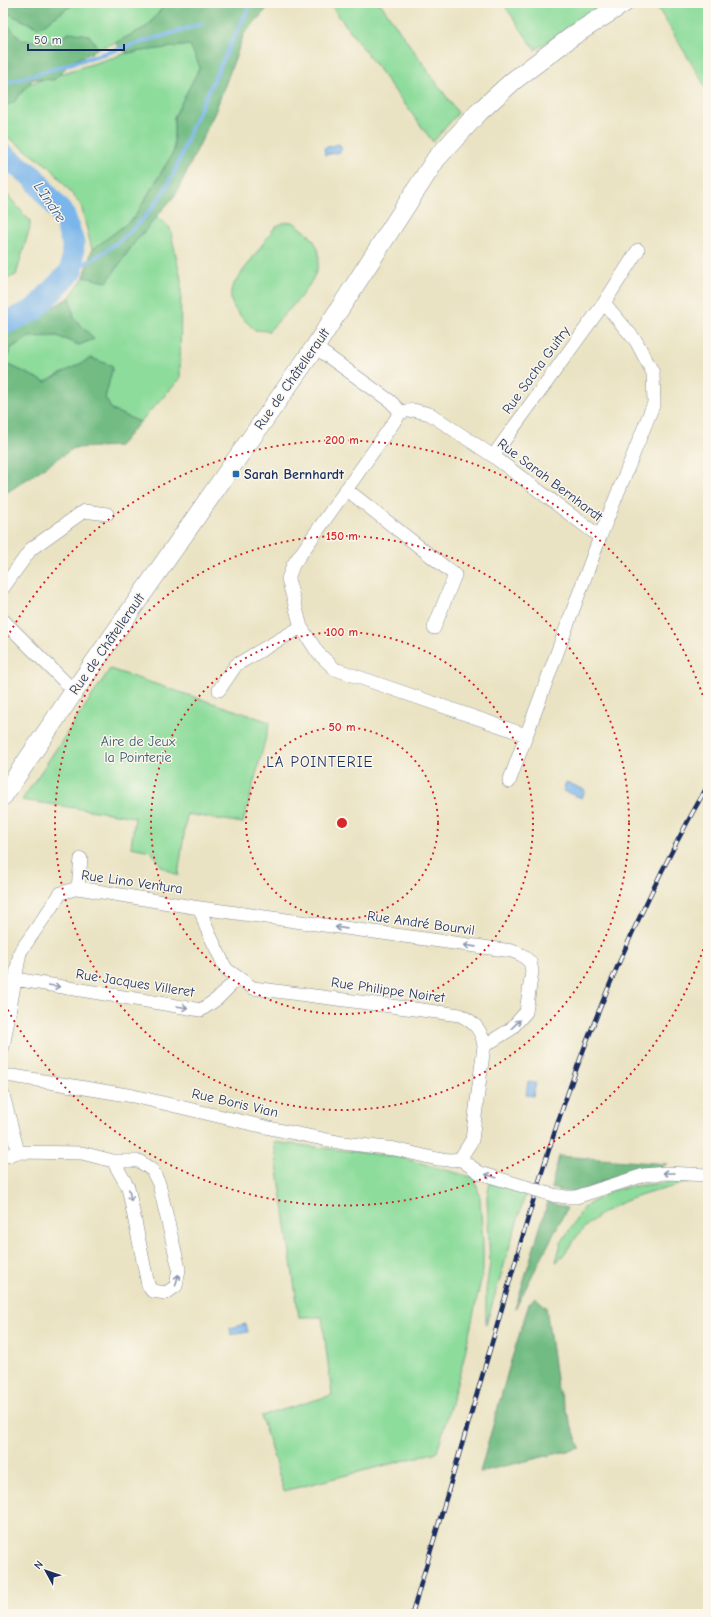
<svg xmlns="http://www.w3.org/2000/svg" width="711" height="1617" font-family="'Comic Neue',sans-serif">
	<style>
		.green { fill: #8ddc9b; stroke: #54867c }
		.forest { fill: #72bc83; stroke: #467670 }
		.water { fill: #7ab5eb; stroke: #4a72a4 }
		.lines { fill: none; stroke-linecap: round; stroke-linejoin: round }
		.stream { stroke: #7ab5eb; stroke-width: 4 }
		.river { stroke: #7ab5eb; stroke-width: 23 }
		.minor-casing { stroke: #828990; stroke-width: 14 }
		.secondary-casing { stroke: #828990; stroke-width: 20 }
		.minor { stroke: #fff; stroke-width: 13 }
		.secondary { stroke: #fff; stroke-width: 19 }
		.rail-casing { stroke: #1b2f5e; stroke-width: 4.5 }
		.rail { stroke: #fbf7ec; stroke-width: 3; stroke-dasharray: 9; stroke-linecap: butt }
		.minor-bridge-casing { stroke: #828990; stroke-width: 14; stroke-linecap: butt }
		.minor-bridge { stroke: #fff; stroke-width: 13 }
		.oneway { stroke: #8d97ae }
		.ring { fill: none; stroke: #d62828; stroke-width: 2; stroke-dasharray: 2 4 }
		.poi-dot { fill: #1f6fb2; stroke: #fbf7ec; stroke-width: 1.5 }
		.labels { text-anchor: middle; dominant-baseline: central; stroke-width: 3; stroke-linejoin: round; paint-order: stroke }
		.street-label { font-size: 14px; fill: #1b2f5e; stroke: #fbf7ec }
		.poi-label { font-size: 14px; font-weight: bold; fill: #1b2f5e; stroke: #fbf7ec; text-anchor: start }
		.park-label { font-size: 14px; fill: #385a6d; stroke: #fbf7ec }
		.water-label { font-size: 15px; font-style: italic; fill: #385788; stroke: #fbf7ec }
		.neighbourhood-label { font-size: 15px; letter-spacing: 1px; fill: #1b2f5e; stroke: #fbf7ec }
		.centre { fill: #d62828; stroke: #fbf7ec; stroke-width: 2 }
		.ring-label { font-size: 12px; text-anchor: middle; font-weight: bold; fill: #d62828; stroke: #fbf7ec; stroke-width: 3; stroke-linejoin: round; paint-order: stroke }
	</style>
	<rect width="100%" height="100%" fill="#fbf7ec"/>
	<filter id="ink" filterUnits="userSpaceOnUse"><feTurbulence type="fractalNoise" baseFrequency=".025" numOctaves="2"/><feDisplacementMap in="SourceGraphic" scale="8" xChannelSelector="R" yChannelSelector="G"/><feConvolveMatrix kernelMatrix="1 2 1 2 8 2 1 2 1" color-interpolation-filters="sRGB"/></filter>
	<filter id="wash" filterUnits="userSpaceOnUse"><feTurbulence type="fractalNoise" baseFrequency=".012" numOctaves="4" result="noise"/><feDisplacementMap in="SourceGraphic" scale="16" xChannelSelector="R" yChannelSelector="G"/><feGaussianBlur stdDeviation="0.9" result="paint"/><feColorMatrix in="noise" values="0 0 0 0 0 0 0 0 0 0 0 0 0 0 0 0 0 1.4 0 .05"/><feComposite in="paint" operator="in"/></filter>
	<g filter="url(#wash)">
		<rect width="100%" height="100%" fill="#eae3c3"/>
		<path class="green" d="M 75,3 L 166,3 L 148,26 L 115,43 L 3,77 L 3,11 L 39,28 Z
			M 329,3 L 380,3 L 458,113 L 433,142 Z
			M 503,3 L 604,3 L 535,50 Z
			M 655,3 L 708,3 L 708,91 Z
			M 190,44 L 200,67 L 174,117 L 174,151 L 134,218 L 92,250 L 81,205 L 51,168 L 3,134 L 3,92 L 127,53 Z
			M 3,190 L 30,221 L 30,227 L 16,275 L 3,280 Z
			M 157,217 L 170,228 L 181,279 L 180,379 L 140,422 L 112,410 L 105,398 L 113,366 L 91,358 L 45,382 L 5,363 L 11,348 L 29,337 L 57,336 L 79,345 L 94,339 L 74,318 L 70,297 L 84,277 L 107,282 L 134,243 Z
			M 293,222 C 299,227 306,231 310,236 C 339,268 289,308 269,331 L 255,330 C 242,317 224,305 233,285 L 275,227 L 283,223 Z
			M 110,669 L 270,722 L 243,823 L 187,814 L 178,876 L 161,866 L 151,851 L 131,847 L 135,817 L 22,800 Z
			M 274,1142 L 399,1157 L 475,1178 L 480,1198 L 483,1244 L 483,1271 L 463,1362 L 437,1452 L 284,1491 L 261,1416 L 332,1395 L 322,1317 L 299,1317 Z
			M 671,1182 L 690,1182 C 652,1193 615,1198 585,1227 C 576,1236 569,1248 561,1258 L 556,1262 L 561,1243 L 584,1207 L 611,1191 L 628,1187 Z
			M 490,1183 L 526,1192 L 486,1325 L 486,1290 L 490,1263 L 487,1196 Z"/>
		<path class="forest" d="M 3,3 L 75,3 L 39,28 L 3,11 Z
			M 166,3 L 272,3 L 244,34 L 215,112 L 176,194 L 134,243 L 107,282 L 84,277 L 92,250 L 134,218 L 174,151 L 174,117 L 200,67 L 190,45 L 127,53 L 115,43 L 148,26 Z
			M 3,14 L 8,25 L 21,40 L 54,42 L 70,32 L 89,35 L 98,48 L 89,54 L 71,62 L 54,80 L 33,79 L 14,102 L 3,107 Z
			M 70,297 L 74,318 L 94,339 L 79,345 L 57,336 L 29,337 L 11,348 L 5,363 L 45,382 L 91,358 L 113,366 L 105,398 L 112,410 L 140,422 L 119,446 L 74,448 L 3,495 L 3,335 Z
			M 559,1156 L 573,1157 L 667,1164 L 656,1169 L 613,1177 L 581,1191 L 567,1192 L 551,1188 Z
			M 548,1202 L 567,1208 L 515,1309 Z
			M 535,1297 L 546,1307 L 557,1386 L 580,1448 L 480,1472 L 510,1364 L 529,1304 Z"/>
		<path class="water" d="M 339,144 L 342,148 L 340,152 L 325,155 L 324,148 Z
			M 566,782 L 585,790 L 582,798 L 563,791 Z
			M 528,1082 L 536,1083 L 533,1096 L 526,1095 Z
			M 246,1324 L 248,1332 L 231,1335 L 230,1328 Z"/>
		<g class="lines">
			<path class="stream" d="M 3,84 L 202,24
				M 72,270 C 115,250 153,217 173,174 C 182,156 187,136 196,118 C 214,79 232,41 251,3"/>
			<path class="river" d="M 3,155 L 33,177 L 64,216 L 73,243 L 72,270 L 34,310 L 3,324"/>
		</g>
	</g>
	<g filter="url(#ink)">
		<g class="lines">
			<defs>
				<path id="minor" d="M 315,347 L 390,401 L 401,412 L 413,410 L 430,414 L 493,456 L 600,537 L 509,782
					M 401,412 L 293,565 L 288,579 L 301,627 L 318,653 L 335,669 L 526,735
					M 493,456 L 604,303 L 638,250
					M 346,489 L 455,575 L 434,628
					M 600,537 L 654,403 L 653,373 L 636,341 L 604,303
					M 3,588 L 31,549 L 84,511 L 107,514
					M 3,620 L 68,685 L 75,690
					M 219,690 L 236,665 L 301,627
					M 78,888 L 81,859
					M 200,908 L 206,927 L 226,969 L 253,988 L 460,1015 C 474,1022 482,1030 484,1046 L 472,1140 L 460,1159
					M 15,979 L 201,1010 L 217,999 L 238,978
					M 3,1047 L 20,952 L 61,893 L 78,888 L 193,907 L 512,951 L 522,955 L 530,962 L 532,971 L 526,1012 L 511,1029 L 484,1046
					M 3,1076 L 13,1076 L 133,1096 L 274,1129 L 343,1143 L 395,1149 L 437,1159 L 452,1160 L 460,1159
					M 3,1095 L 18,1152
					M 3,1157 L 18,1152 L 82,1153 L 113,1161 L 139,1161 L 152,1170 L 159,1184 L 179,1269 L 176,1286 L 166,1293 L 152,1291 L 148,1285 L 128,1187 L 113,1161
					M 460,1159 L 480,1173 L 526,1187
					M 553,1195 L 566,1197 L 576,1197 L 644,1175 L 666,1173 L 708,1175"/>
				<path id="secondary" d="M 3,796 L 75,690 L 315,347 L 436,159 L 479,112 L 513,81 L 574,35 L 624,3"/>
			</defs>
			<use href="#minor" class="minor-casing"/>
			<use href="#secondary" class="secondary-casing"/>
			<use href="#minor" class="minor"/>
			<use href="#secondary" class="secondary"/>
			<defs>
				<path id="rail" d="M 412,1614 C 440,1519 468,1424 496,1329 C 521,1242 545,1155 576,1070 C 612,972 656,876 708,785"/>
			</defs>
			<use href="#rail" class="rail-casing"/>
			<use href="#rail" class="rail"/>
			<defs>
				<path id="minor-bridge" d="M 526,1187 L 553,1195"/>
			</defs>
			<use href="#minor-bridge" class="minor-bridge-casing"/>
			<use href="#minor-bridge" class="minor-bridge"/>
		</g>
		<defs><path id="oneway-shaft" d="M-6 0H5M1.5-3L5.5 0L1.5 3" fill="none" stroke-width="1.6" stroke-linecap="round" stroke-linejoin="round"/></defs>
		<g class="oneway">
			<use href="#oneway-shaft" transform="translate(341 928) rotate(-172)"/>
			<use href="#oneway-shaft" transform="translate(470 946) rotate(-172)"/>
			<use href="#oneway-shaft" transform="translate(54 986) rotate(9)"/>
			<use href="#oneway-shaft" transform="translate(182 1007) rotate(9)"/>
			<use href="#oneway-shaft" transform="translate(516 1024) rotate(-44)"/>
			<use href="#oneway-shaft" transform="translate(669 1173) rotate(-180)"/>
			<use href="#oneway-shaft" transform="translate(491 1176) rotate(-163)"/>
			<use href="#oneway-shaft" transform="translate(130 1195) rotate(79)"/>
			<use href="#oneway-shaft" transform="translate(177 1280) rotate(-76)"/>
		</g>
	</g>
	<g class="ring">
		<circle cx="342" cy="823" r="96"/>
		<circle cx="342" cy="823" r="191"/>
		<circle cx="342" cy="823" r="287"/>
		<path d="M707 938A383 383 0 0 1 4 1003M4 643A383 383 0 0 1 707 708"/>
	</g>
	<rect class="poi-dot" x="232" y="470" width="8" height="8" rx="2"/>
	<g class="labels">
		<g class="street-label">
			<text transform="translate(536 370) rotate(-54)">Rue Sacha Guitry</text>
			<text transform="translate(292 379) rotate(-55)">Rue de Châtellerault</text>
			<text transform="translate(550 480) rotate(37)">Rue Sarah Bernhardt</text>
			<text transform="translate(107 644) rotate(-55)">Rue de Châtellerault</text>
			<text transform="translate(132 882) rotate(8)">Rue Lino Ventura</text>
			<text transform="translate(421 923) rotate(8)">Rue André Bourvil</text>
			<text transform="translate(135 983) rotate(9)">Rue Jacques Villeret</text>
			<text transform="translate(388 990) rotate(8)">Rue Philippe Noiret</text>
			<text transform="translate(235 1103) rotate(13)">Rue Boris Vian</text>
		</g>
		<g class="poi-label">
			<text x="244" y="474">Sarah Bernhardt</text>
		</g>
		<g class="park-label">
			<text x="138" y="741">Aire de Jeux<tspan x="138" dy="16">la Pointerie</tspan></text>
		</g>
		<g class="water-label">
			<text transform="translate(50 202) rotate(56)">L'Indre</text>
		</g>
		<g class="neighbourhood-label">
			<text x="320" y="762">LA POINTERIE</text>
		</g>
	</g>
	<circle cx="342" cy="823" r="6" class="centre"/>
	<g class="ring-label">
		<text x="342" y="444">200 m</text>
		<text x="342" y="540">150 m</text>
		<text x="342" y="636">100 m</text>
		<text x="342" y="731">50 m</text>
	</g>
	<rect width="711" height="1617" fill="none" stroke="#fbf7ec" stroke-width="16"/>
	<g transform="translate(46 1571) rotate(310)" stroke="#fbf7ec" stroke-width="3" paint-order="stroke">
	<path d="M0-3L7 15L0 10L-7 15Z" fill="#1b2f5e"/>
	<text y="-6" font-size="11" font-weight="bold" text-anchor="middle" fill="#1b2f5e">N</text>
	</g>
	<path d="M28 44v6h96v-6" fill="none" stroke="#1b2f5e" stroke-width="2"/>
	<text x="34" y="44" font-size="12" fill="#1b2f5e" stroke="#fbf7ec" stroke-width="3" paint-order="stroke">50 m</text>
</svg>
